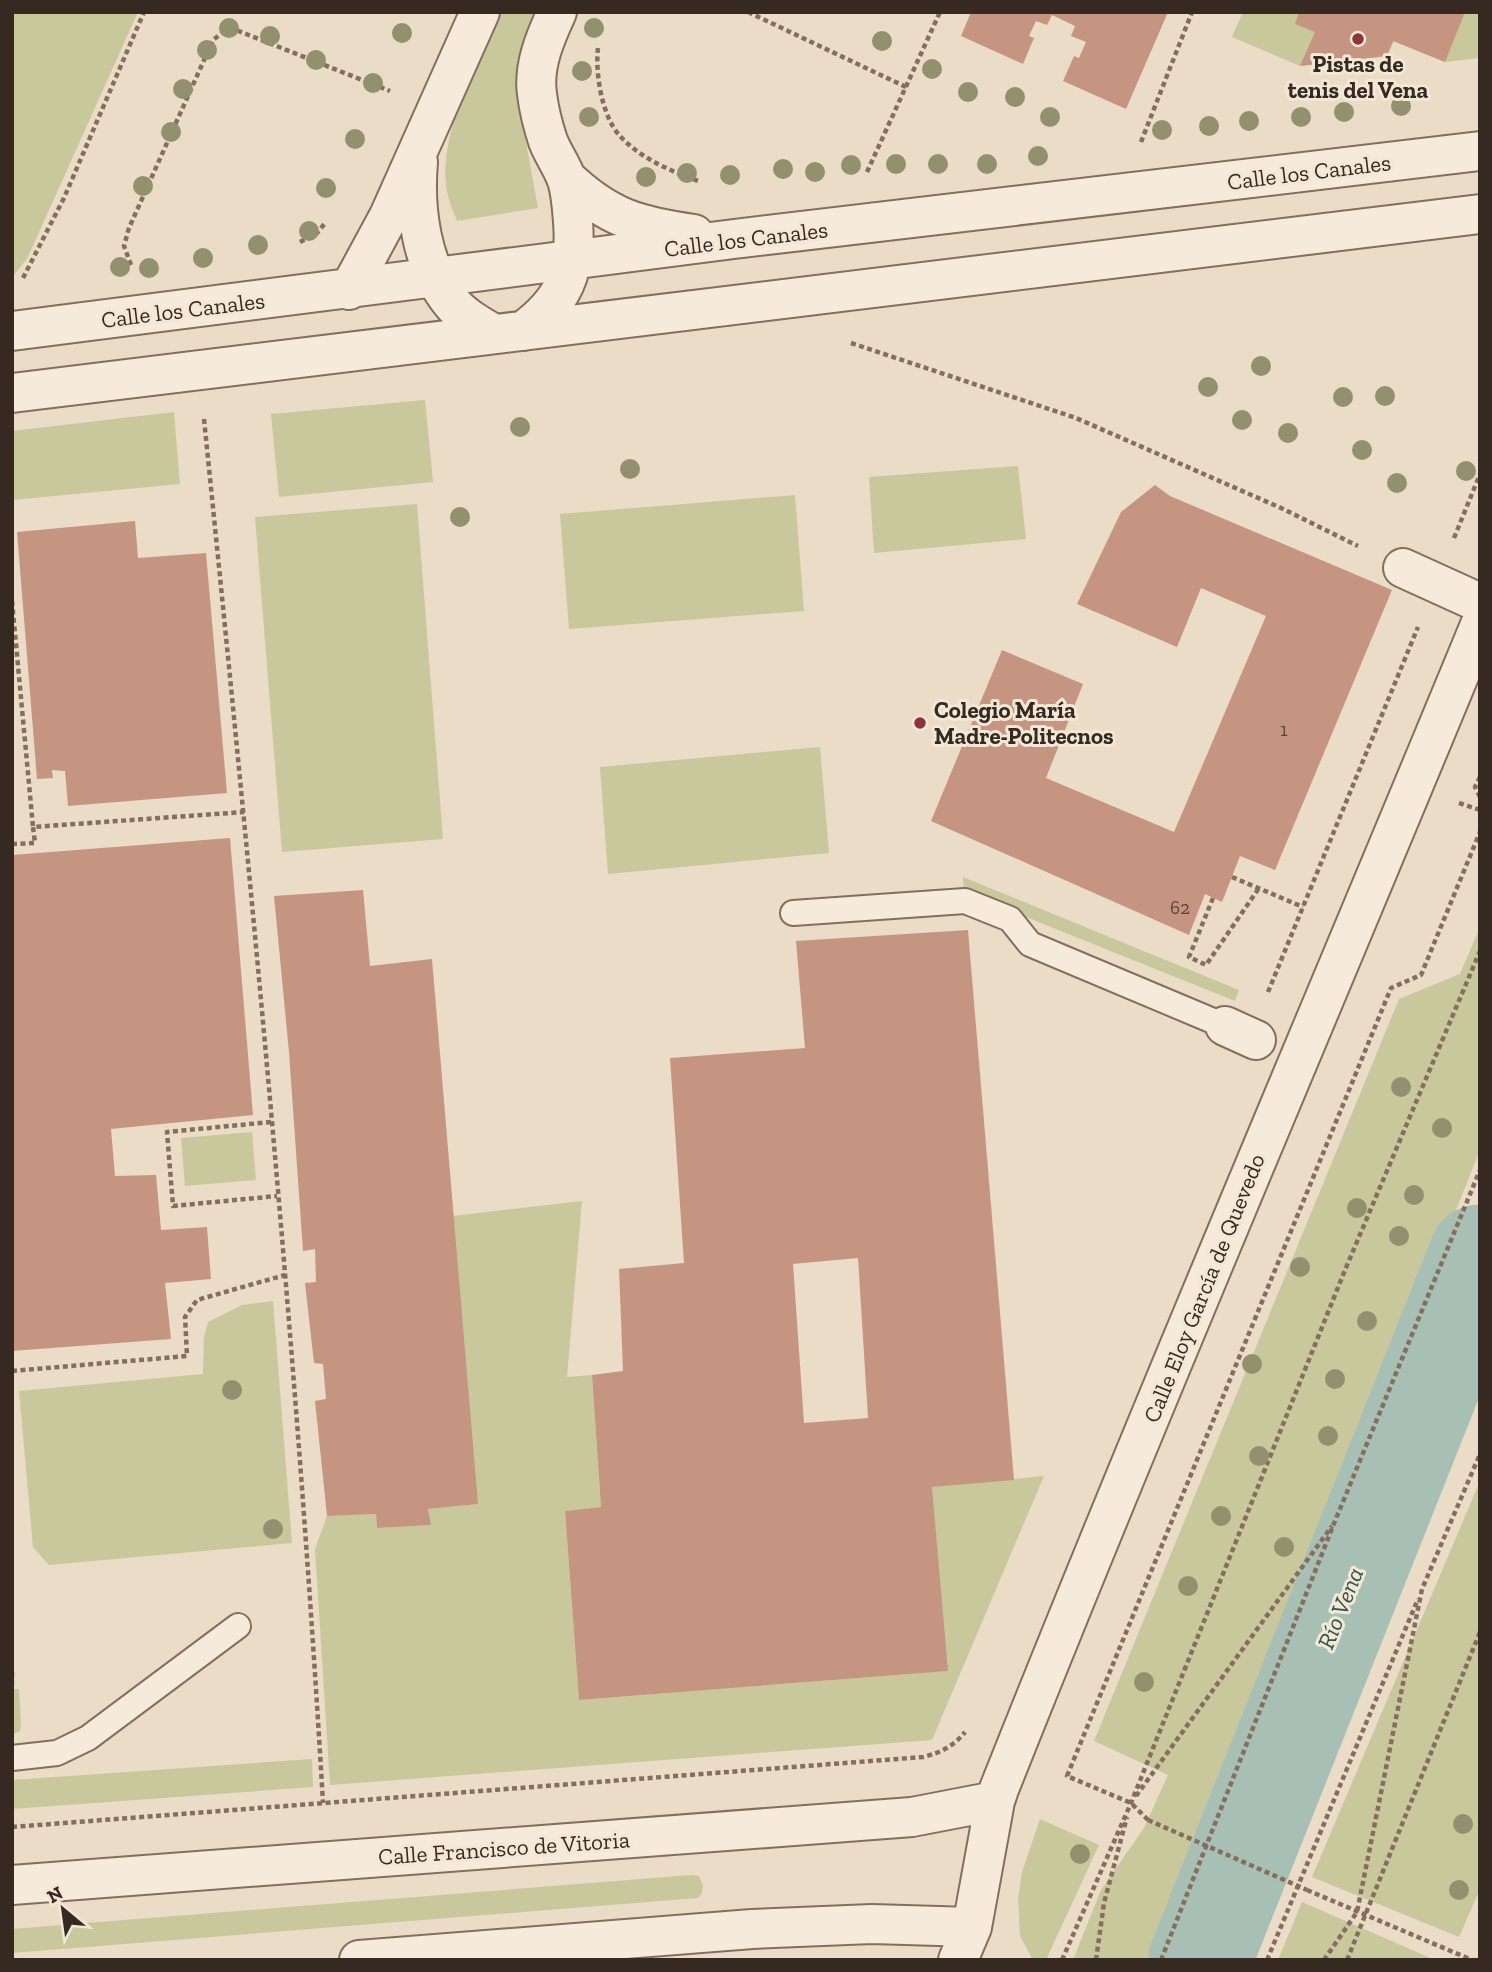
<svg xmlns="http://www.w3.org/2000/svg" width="1492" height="1972" font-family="'Zilla Slab',serif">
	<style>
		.green { fill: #c8c89c }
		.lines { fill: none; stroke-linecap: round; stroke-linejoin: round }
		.river { stroke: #a8bfb5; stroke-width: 103 }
		.building { fill: #c59581; fill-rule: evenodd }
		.service-casing { stroke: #856e5e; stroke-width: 28 }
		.minor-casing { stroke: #856e5e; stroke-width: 42 }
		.path { stroke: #856e5e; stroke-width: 4.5; stroke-dasharray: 5 3.5; stroke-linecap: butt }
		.service { stroke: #f6eada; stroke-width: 24 }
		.minor { stroke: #f6eada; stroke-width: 38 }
		.path-bridge { stroke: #856e5e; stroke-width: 4.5; stroke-dasharray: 5 3.5; stroke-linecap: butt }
		.tree { fill: #939070 }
		.poi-dot { fill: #8e343f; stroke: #f3e7d6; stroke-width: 2.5 }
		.labels { text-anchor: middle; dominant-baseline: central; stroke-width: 6; stroke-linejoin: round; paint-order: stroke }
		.number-label { font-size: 19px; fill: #5a4439 }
		.poi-label { font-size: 23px; font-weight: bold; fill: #362921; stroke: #f3e7d6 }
		.street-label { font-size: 23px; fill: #362921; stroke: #f3e7d6 }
		.water-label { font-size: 24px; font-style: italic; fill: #31554e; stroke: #f3e7d6 }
	</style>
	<rect width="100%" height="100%" fill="#eadcc7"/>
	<path class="green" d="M 12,12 L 138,12 L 27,259 L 12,277 Z
		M 501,12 L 538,12 L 521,114 L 538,208 L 457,221 C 454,213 450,205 448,196 C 434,141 478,61 501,12 Z
		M 1243,12 L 1480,12 L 1480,58 L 1445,62 L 1394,41 L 1387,56 L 1300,66 L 1232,37 Z
		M 425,400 L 433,482 L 279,497 L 271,414 Z
		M 174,412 L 180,484 L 12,500 L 12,431 Z
		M 1018,466 L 1026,539 L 874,553 L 869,477 Z
		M 795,495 L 804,611 L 569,629 L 560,514 Z
		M 417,504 L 443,839 L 282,852 L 255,517 Z
		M 820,747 L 829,853 L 608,874 L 600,767 Z
		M 963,877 L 1239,990 L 1235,1001 L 964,892 Z
		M 1480,927 L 1480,1150 L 1157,1960 L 1073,1960 L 1101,1890 L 1144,1828 L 1168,1775 L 1094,1741 L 1399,999 L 1460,974 Z
		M 252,1132 L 256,1180 L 185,1186 L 181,1138 Z
		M 582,1201 L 567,1377 L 592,1375 L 601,1507 L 565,1511 L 579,1700 L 947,1671 L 932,1487 L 1044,1476 L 932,1740 L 330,1785 L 315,1549 L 327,1516 L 376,1514 L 377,1528 L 430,1525 L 428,1509 L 477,1504 L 453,1216 Z
		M 273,1301 L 292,1543 L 49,1565 L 33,1547 L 19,1391 L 203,1374 L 204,1337 L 208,1322 L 242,1305 Z
		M 1480,1481 L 1480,1889 L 1459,1937 L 1312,1877 Z
		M 12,1689 L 19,1689 L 21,1725 L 20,1731 L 12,1735 Z
		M 312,1759 L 313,1787 L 12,1809 L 12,1780 Z
		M 1040,1819 L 1099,1845 L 1046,1960 L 1033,1960 L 1020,1936 L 1018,1898 L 1022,1872 Z
		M 691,1875 L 699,1876 L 703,1886 L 702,1893 L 698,1898 L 12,1953 L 12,1929 Z
		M 1302,1902 L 1435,1960 L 1278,1960 Z"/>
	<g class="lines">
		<path class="river" d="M 1200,1960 L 1480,1256"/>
	</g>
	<path class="building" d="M 971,12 L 1168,12 L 1126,109 L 1063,81 L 1074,56 L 1079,58 L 1086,42 L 1071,36 L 1075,26 L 1052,15 L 1047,25 L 1036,21 L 1029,36 L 1034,38 L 1023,64 L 961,36 Z
		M 1299,12 L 1465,12 L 1445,62 L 1393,41 L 1387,56 L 1300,66 L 1315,32 L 1295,24 Z
		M 1155,485 L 1170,496 L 1392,590 L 1275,870 L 1240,856 L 1222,902 L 1205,894 L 1189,935 L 931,821 L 1002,650 L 1083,684 L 1046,778 L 1174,832 L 1266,616 L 1201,588 L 1177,647 L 1077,604 L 1121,512 Z
		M 135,521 L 138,558 L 206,553 L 227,793 L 68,806 L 65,771 L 52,770 L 53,778 L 37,779 L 17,532 Z
		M 230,838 L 253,1115 L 111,1129 L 115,1176 L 156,1175 L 161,1230 L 207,1227 L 211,1279 L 165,1283 L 171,1339 L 12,1351 L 12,855 Z
		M 363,890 L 370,966 L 432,959 L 478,1504 L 428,1509 L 431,1525 L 377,1528 L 376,1514 L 327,1516 L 315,1401 L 326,1399 L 323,1364 L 314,1363 L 305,1283 L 316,1282 L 315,1249 L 303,1251 L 289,1052 L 274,896 Z
		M 968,930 L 1014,1480 L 932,1487 L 948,1671 L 579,1700 L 565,1511 L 601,1507 L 592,1375 L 623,1371 L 619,1269 L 684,1263 L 670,1058 L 805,1048 L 796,941 ZM 858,1258 L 868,1418 L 804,1423 L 793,1264 Z"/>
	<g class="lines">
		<defs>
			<path id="service" d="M 793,913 L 965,901 L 1010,919 L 1030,944 L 1225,1026
				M 12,1758 L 57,1753 L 88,1738 L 238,1626"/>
			<path id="minor" d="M 418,162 C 414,208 421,265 451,302 C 462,316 479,325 494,334
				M 566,178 C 608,218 638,226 694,234
				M 349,290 L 389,216 L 480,12
				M 12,331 L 734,239 L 1480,151
				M 523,331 C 563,302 577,271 573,222 C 572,208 571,193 567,180 C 562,166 553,154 548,141 C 543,126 539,110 537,94 C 533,66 545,38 557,12
				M 12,393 L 1480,214
				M 1403,568 L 1480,603
				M 1225,1026 L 1256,1040
				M 12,1885 L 912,1817 L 995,1801
				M 359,1960 L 752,1929 L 872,1924 L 972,1927
				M 958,1960 L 972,1927 L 995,1801 L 999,1789 C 1154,1399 1320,1013 1480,625"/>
		</defs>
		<use href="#service" class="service-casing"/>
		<use href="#minor" class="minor-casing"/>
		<path class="path" d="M 748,12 L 906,87
			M 598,48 C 595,73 602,117 620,136 C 641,159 673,172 701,182
			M 1141,142 L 1192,12
			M 867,172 L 940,12
			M 300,242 L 317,233 L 326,222
			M 131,265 L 124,246 L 129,228 L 213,40 L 222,33 L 236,30 L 390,91
			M 23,278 L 64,198 L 144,12
			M 851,343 L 1076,418 L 1281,508 L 1358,546
			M 204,419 C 251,880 296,1341 323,1803
			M 1454,538 L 1480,474
			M 12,601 L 33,827
			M 1480,777 L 1475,787 L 1480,797
			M 1459,803 L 1480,810
			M 12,844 L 35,843 L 33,827 L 244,812
			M 1232,877 L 1303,907
			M 1213,898 L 1189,957 L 1206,965 L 1259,888
			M 1268,992 L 1418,627
			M 271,1122 L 167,1132 L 173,1206 L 277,1196
			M 12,1371 L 187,1356 L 185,1317 L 197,1300 L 285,1275
			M 12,1672 L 12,1685
			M 1136,1796 L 1332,1526
			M 1148,1820 L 1131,1803 L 1067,1776 L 1391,988 L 1421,975 L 1480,832
			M 12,1827 L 923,1757 C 940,1753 954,1746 965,1732
			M 1307,1890 L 1472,1960
			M 1062,1960 L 1131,1803 L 1345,1270 L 1480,951
			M 1096,1960 L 1104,1903 L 1127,1817
			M 1161,1960 L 1335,1521 L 1480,1170
			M 1267,1960 L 1418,1599
			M 1324,1960 L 1357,1912 L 1422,1589 L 1480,1454
			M 1347,1960 L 1480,1632"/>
		<use href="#service" class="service"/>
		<use href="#minor" class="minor"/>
		<path class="path-bridge" d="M 1148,1820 L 1307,1890"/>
	</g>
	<g class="tree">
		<circle cx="229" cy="28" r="10"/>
		<circle cx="594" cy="28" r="10"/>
		<circle cx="402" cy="33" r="10"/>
		<circle cx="270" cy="36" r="10"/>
		<circle cx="882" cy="41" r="10"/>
		<circle cx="207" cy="50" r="10"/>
		<circle cx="316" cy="60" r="10"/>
		<circle cx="932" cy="69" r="10"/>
		<circle cx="582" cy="71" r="10"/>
		<circle cx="373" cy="83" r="10"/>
		<circle cx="183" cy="89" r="10"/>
		<circle cx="968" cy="92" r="10"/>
		<circle cx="1015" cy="97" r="10"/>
		<circle cx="1401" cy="106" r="10"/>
		<circle cx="1344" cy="112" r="10"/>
		<circle cx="589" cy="117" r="10"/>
		<circle cx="1050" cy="117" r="10"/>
		<circle cx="1301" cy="117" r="10"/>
		<circle cx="1249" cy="121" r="10"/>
		<circle cx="1209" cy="126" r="10"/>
		<circle cx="1162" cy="130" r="10"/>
		<circle cx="171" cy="132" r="10"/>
		<circle cx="355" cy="139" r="10"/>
		<circle cx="1038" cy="156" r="10"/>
		<circle cx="896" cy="164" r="10"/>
		<circle cx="938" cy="164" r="10"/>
		<circle cx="987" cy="164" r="10"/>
		<circle cx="851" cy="165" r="10"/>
		<circle cx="783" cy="169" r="10"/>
		<circle cx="815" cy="172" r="10"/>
		<circle cx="687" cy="173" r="10"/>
		<circle cx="730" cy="175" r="10"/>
		<circle cx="646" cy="177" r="10"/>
		<circle cx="143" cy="186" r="10"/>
		<circle cx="326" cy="188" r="10"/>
		<circle cx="309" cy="231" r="10"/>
		<circle cx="258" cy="245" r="10"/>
		<circle cx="203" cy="258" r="10"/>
		<circle cx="120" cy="267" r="10"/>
		<circle cx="149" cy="268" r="10"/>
		<circle cx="1261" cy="366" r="10"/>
		<circle cx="1208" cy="387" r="10"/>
		<circle cx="1385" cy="396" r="10"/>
		<circle cx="1343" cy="397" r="10"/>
		<circle cx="1242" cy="420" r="10"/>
		<circle cx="520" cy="427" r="10"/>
		<circle cx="1288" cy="433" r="10"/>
		<circle cx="1362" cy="450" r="10"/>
		<circle cx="630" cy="469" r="10"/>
		<circle cx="1466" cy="471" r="10"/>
		<circle cx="1397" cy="483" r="10"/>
		<circle cx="460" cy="517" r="10"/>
		<circle cx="1401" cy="1087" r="10"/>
		<circle cx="1442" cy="1128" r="10"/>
		<circle cx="1414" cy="1195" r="10"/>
		<circle cx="1357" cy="1208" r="10"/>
		<circle cx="1399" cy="1236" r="10"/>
		<circle cx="1300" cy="1267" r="10"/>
		<circle cx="1367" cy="1321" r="10"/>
		<circle cx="1252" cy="1364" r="10"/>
		<circle cx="1335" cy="1379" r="10"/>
		<circle cx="232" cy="1390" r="10"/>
		<circle cx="1328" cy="1436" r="10"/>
		<circle cx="1259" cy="1456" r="10"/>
		<circle cx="1221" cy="1516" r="10"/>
		<circle cx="273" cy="1529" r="10"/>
		<circle cx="1284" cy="1547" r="10"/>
		<circle cx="1188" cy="1586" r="10"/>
		<circle cx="1144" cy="1682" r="10"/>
		<circle cx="1463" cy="1824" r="10"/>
		<circle cx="1080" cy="1854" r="10"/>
		<circle cx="1459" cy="1890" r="10"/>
	</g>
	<g class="poi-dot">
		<circle cx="1358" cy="39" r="7"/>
		<circle cx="920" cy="723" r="7"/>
	</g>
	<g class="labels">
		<g class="number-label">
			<text x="1284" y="729">1</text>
			<text x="1180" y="907">62</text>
		</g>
		<g class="poi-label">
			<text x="1358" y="64">Pistas de<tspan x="1358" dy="26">tenis del Vena</tspan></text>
			<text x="934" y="710" text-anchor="start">Colegio María<tspan x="934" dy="26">Madre-Politecnos</tspan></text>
		</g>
		<g class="street-label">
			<text transform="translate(1309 172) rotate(-7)">Calle los Canales</text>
			<text transform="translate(746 239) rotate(-7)">Calle los Canales</text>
			<text transform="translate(183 310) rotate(-7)">Calle los Canales</text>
			<text transform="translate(1204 1288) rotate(-68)">Calle Eloy García de Quevedo</text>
			<text transform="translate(504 1848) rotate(-4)">Calle Francisco de Vitoria</text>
		</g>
		<g class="water-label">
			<text transform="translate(1340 1608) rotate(-68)">Río Vena</text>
		</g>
	</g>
	<rect width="1492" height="1972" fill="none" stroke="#362921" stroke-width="28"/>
	<g transform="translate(63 1909) rotate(331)" stroke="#f3e7d6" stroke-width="5" paint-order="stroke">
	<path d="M0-5L12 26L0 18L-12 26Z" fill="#362921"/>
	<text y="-10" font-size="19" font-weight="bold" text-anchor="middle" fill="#362921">N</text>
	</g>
</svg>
